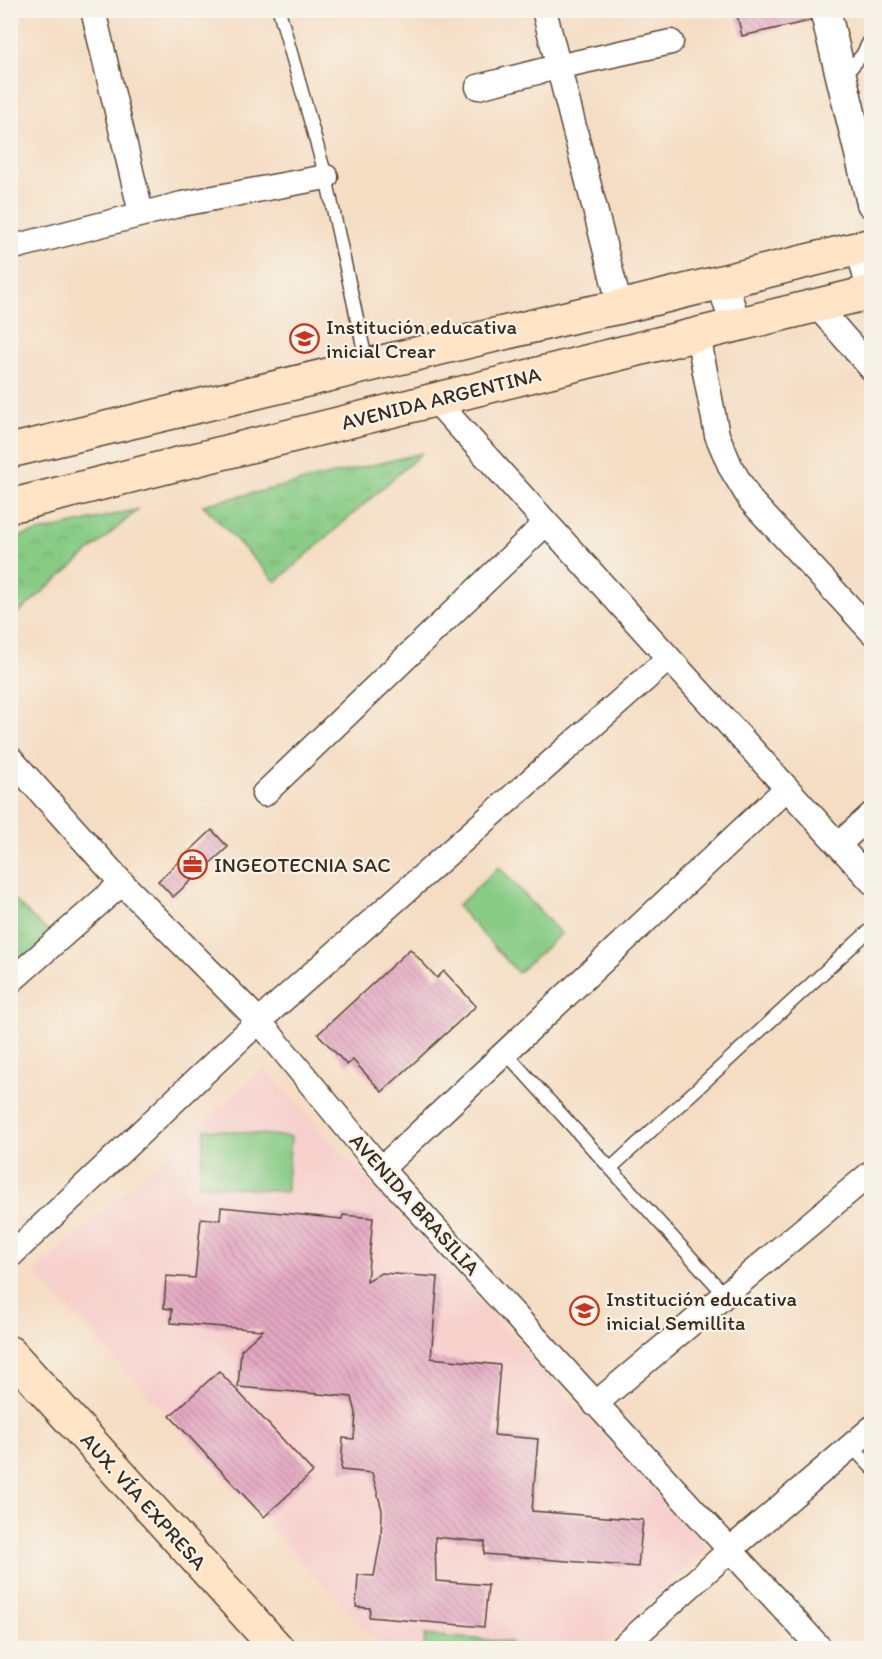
<svg xmlns="http://www.w3.org/2000/svg" width="882" height="1659" font-family="Itim,sans-serif">
	<style>
		.built { fill: #f7d0cc }
		.grass { fill: url(#grass-tufts); stroke: #617a52; stroke-width: 1.5 }
		.park { fill: url(#park-crowns); stroke: #617a52; stroke-width: 1.5 }
		.pitch { fill: #87cb85; stroke: #617a52; stroke-width: 1.5 }
		.building { fill: url(#building-back-hatch) }
		.lines { fill: none; stroke-linecap: round; stroke-linejoin: round }
		.service-casing { stroke: #574537; stroke-width: 15 }
		.minor-casing { stroke: #574537; stroke-width: 27 }
		.tertiary-casing { stroke: #574537; stroke-width: 33 }
		.secondary-casing { stroke: #574537; stroke-width: 36 }
		.service { stroke: #fff; stroke-width: 12 }
		.minor { stroke: #fff; stroke-width: 24 }
		.tertiary { stroke: #fff; stroke-width: 30 }
		.secondary { stroke: #ffe4c6; stroke-width: 33 }
		.labels { text-anchor: middle; dominant-baseline: central; stroke-width: 4.5; stroke-linejoin: round; paint-order: stroke }
		.poi-label { font-size: 21px; fill: #3b2a1e; stroke: #f7f3e8; text-anchor: start }
		.street-label { font-size: 21px; fill: #3b2a1e; stroke: #f7f3e8 }
	</style>
	<defs>
		<pattern id="grass-tufts" width="24" height="20" patternUnits="userSpaceOnUse" patternTransform="scale(1.5)"><rect width="24" height="20" fill="#87cb85"/><path d="M3 7l-1-3M5 7V3M7 7l1-3M15 17l-1-3M17 17v-4M19 17l1-3" fill="none" stroke="#75ae72"/></pattern>
		<pattern id="park-crowns" width="20" height="18" patternUnits="userSpaceOnUse" patternTransform="scale(1.5)"><rect width="20" height="18" fill="#87cb85"/><path d="M2 6a3 3 0 1 1 6 0M12 15a3 3 0 1 1 6 0" fill="none" stroke="#75ae72"/></pattern>
		<pattern id="building-back-hatch" width="6" height="6" patternUnits="userSpaceOnUse" patternTransform="scale(1.5)"><rect width="6" height="6" fill="#e4a8c2"/><path d="M-1 5l2 2M0 0l6 6M5-1l2 2" fill="none" stroke="#ba899d"/></pattern>
	</defs>
	<rect width="100%" height="100%" fill="#f7f3e8"/>
	<filter id="ink" filterUnits="userSpaceOnUse"><feTurbulence type="fractalNoise" baseFrequency=".0167" numOctaves="2"/><feDisplacementMap in="SourceGraphic" scale="12" xChannelSelector="R" yChannelSelector="G"/><feConvolveMatrix kernelMatrix="1 2 1 2 8 2 1 2 1" color-interpolation-filters="sRGB"/></filter>
	<filter id="wash" filterUnits="userSpaceOnUse"><feTurbulence type="fractalNoise" baseFrequency=".008" numOctaves="4" result="noise"/><feDisplacementMap in="SourceGraphic" scale="24" xChannelSelector="R" yChannelSelector="G"/><feGaussianBlur stdDeviation="1.35" result="paint"/><feColorMatrix in="noise" values="0 0 0 0 0 0 0 0 0 0 0 0 0 0 0 0 0 1.4 0 .05"/><feComposite in="paint" operator="in"/></filter>
	<g filter="url(#wash)">
		<rect width="100%" height="100%" fill="#f5ddc3"/>
		<path class="built" d="M 264,1068 L 708,1549 L 599,1648 L 382,1648 L 34,1272 Z"/>
		<path class="grass" d="M 422,453 L 276,582 L 203,505 Z"/>
		<path class="park" d="M 139,509 L 11,619 L 11,538 Z
			M 10,896 L 56,939 L 10,978 Z"/>
		<path class="pitch" d="M 499,867 L 561,934 L 518,973 L 457,906 Z
			M 205,1129 L 291,1137 L 286,1192 L 199,1184 Z
			M 425,1635 L 511,1642 L 511,1648 L 424,1648 Z"/>
		<g id="blocks">
			<path class="building" d="M 752,10 L 808,10 L 810,21 L 742,36 L 737,14 Z
				M 212,830 L 228,847 L 173,897 L 158,881 Z
				M 410,949 L 437,978 L 444,971 L 476,1006 L 382,1092 L 353,1060 L 347,1065 L 318,1034 Z
				M 221,1207 L 342,1219 L 343,1215 L 373,1218 L 367,1281 L 381,1273 L 438,1277 L 431,1358 L 500,1365 L 494,1435 L 538,1439 L 532,1511 L 643,1520 L 638,1567 L 484,1554 L 485,1542 L 435,1537 L 436,1581 L 488,1585 L 484,1627 L 369,1617 L 370,1608 L 356,1607 L 358,1575 L 374,1576 L 381,1538 L 382,1510 L 372,1473 L 341,1470 L 343,1438 L 354,1439 L 356,1413 L 352,1397 L 238,1387 L 241,1350 L 263,1330 L 171,1323 L 172,1309 L 164,1308 L 166,1276 L 195,1278 L 201,1218 L 220,1220 Z
				M 219,1371 L 313,1472 L 264,1517 L 170,1416 Z"/>
		</g>
	</g>
	<g filter="url(#ink)">
		<use href="#blocks" fill-opacity="0" stroke="#574537" stroke-width="1.5"/>
		<g class="lines">
			<defs>
				<path id="service" d="M 279,10 L 326,177 L 367,364
					M 844,76 L 862,55 L 872,36
					M 505,1052 L 725,1295
					M 612,1167 L 872,928
					M 851,1446 L 872,1468"/>
				<path id="minor" d="M 93,10 L 141,213
					M 544,10 L 620,307
					M 478,87 L 557,67 L 671,42
					M 10,248 L 182,204 L 326,177
					M 817,306 L 872,369
					M 698,335 L 717,435 L 731,468 L 751,501 L 872,632
					M 435,400 L 872,882
					M 10,758 L 122,883 L 259,1021 L 381,1169 L 820,1648
					M 264,794 L 546,523
					M 838,845 L 872,814
					M 10,982 L 122,883
					M 381,1169 L 787,788
					M 10,1256 L 259,1021 L 669,658
					M 595,1404 L 872,1172
					M 622,1648 L 731,1549 L 872,1428"/>
				<path id="tertiary" d="M 825,10 L 872,203
					M 861,247 L 872,290
					M 722,282 L 736,326"/>
				<path id="secondary" d="M 10,451 L 579,315 L 620,307 L 872,245
					M 10,506 L 666,342 L 872,292
					M 10,1353 L 277,1648"/>
			</defs>
			<use href="#service" class="service-casing"/>
			<use href="#minor" class="minor-casing"/>
			<use href="#tertiary" class="tertiary-casing"/>
			<use href="#secondary" class="secondary-casing"/>
			<use href="#service" class="service"/>
			<use href="#minor" class="minor"/>
			<use href="#tertiary" class="tertiary"/>
			<use href="#secondary" class="secondary"/>
		</g>
	</g>
	<defs>
		<symbol id="school-ring" viewBox="-11 -11 22 22"><circle r="9.5" fill="#f7f3e8" stroke="#c8321e" stroke-width="1.5"/><path d="M0-5L7-2L0 1L-7-2ZM-4 1L0 2.5L4 1V4Q0 6-4 4Z" fill="#c8321e"/></symbol>
		<symbol id="office-ring" viewBox="-11 -11 22 22"><circle r="9.5" fill="#f7f3e8" stroke="#c8321e" stroke-width="1.5"/><path d="M-6-3h4V-5.5h4V-3h4V5H-6ZM-1-4.5V-3h2v-1.5ZM-6 0V1H6V0Z" fill="#c8321e"/></symbol>
	</defs>
	<g fill-rule="evenodd">
		<use href="#school-ring" x="288" y="322" width="33" height="33"/>
		<use href="#office-ring" x="176" y="848" width="33" height="33"/>
		<use href="#school-ring" x="568" y="1294" width="33" height="33"/>
	</g>
	<g class="labels">
		<g class="poi-label">
			<text x="326" y="326">Institución educativa<tspan x="326" dy="24">inicial Crear</tspan></text>
			<text x="214" y="864">INGEOTECNIA SAC</text>
			<text x="606" y="1298">Institución educativa<tspan x="606" dy="24">inicial Semillita</tspan></text>
		</g>
		<g class="street-label">
			<text transform="translate(441 398) rotate(-14)">AVENIDA ARGENTINA</text>
			<text transform="translate(415 1204) rotate(48)">AVENIDA BRASILIA</text>
			<text transform="translate(144 1501) rotate(48)">AUX. VÍA EXPRESA</text>
		</g>
	</g>
	<rect width="882" height="1659" fill="none" stroke="#f7f3e8" stroke-width="36"/>
</svg>
